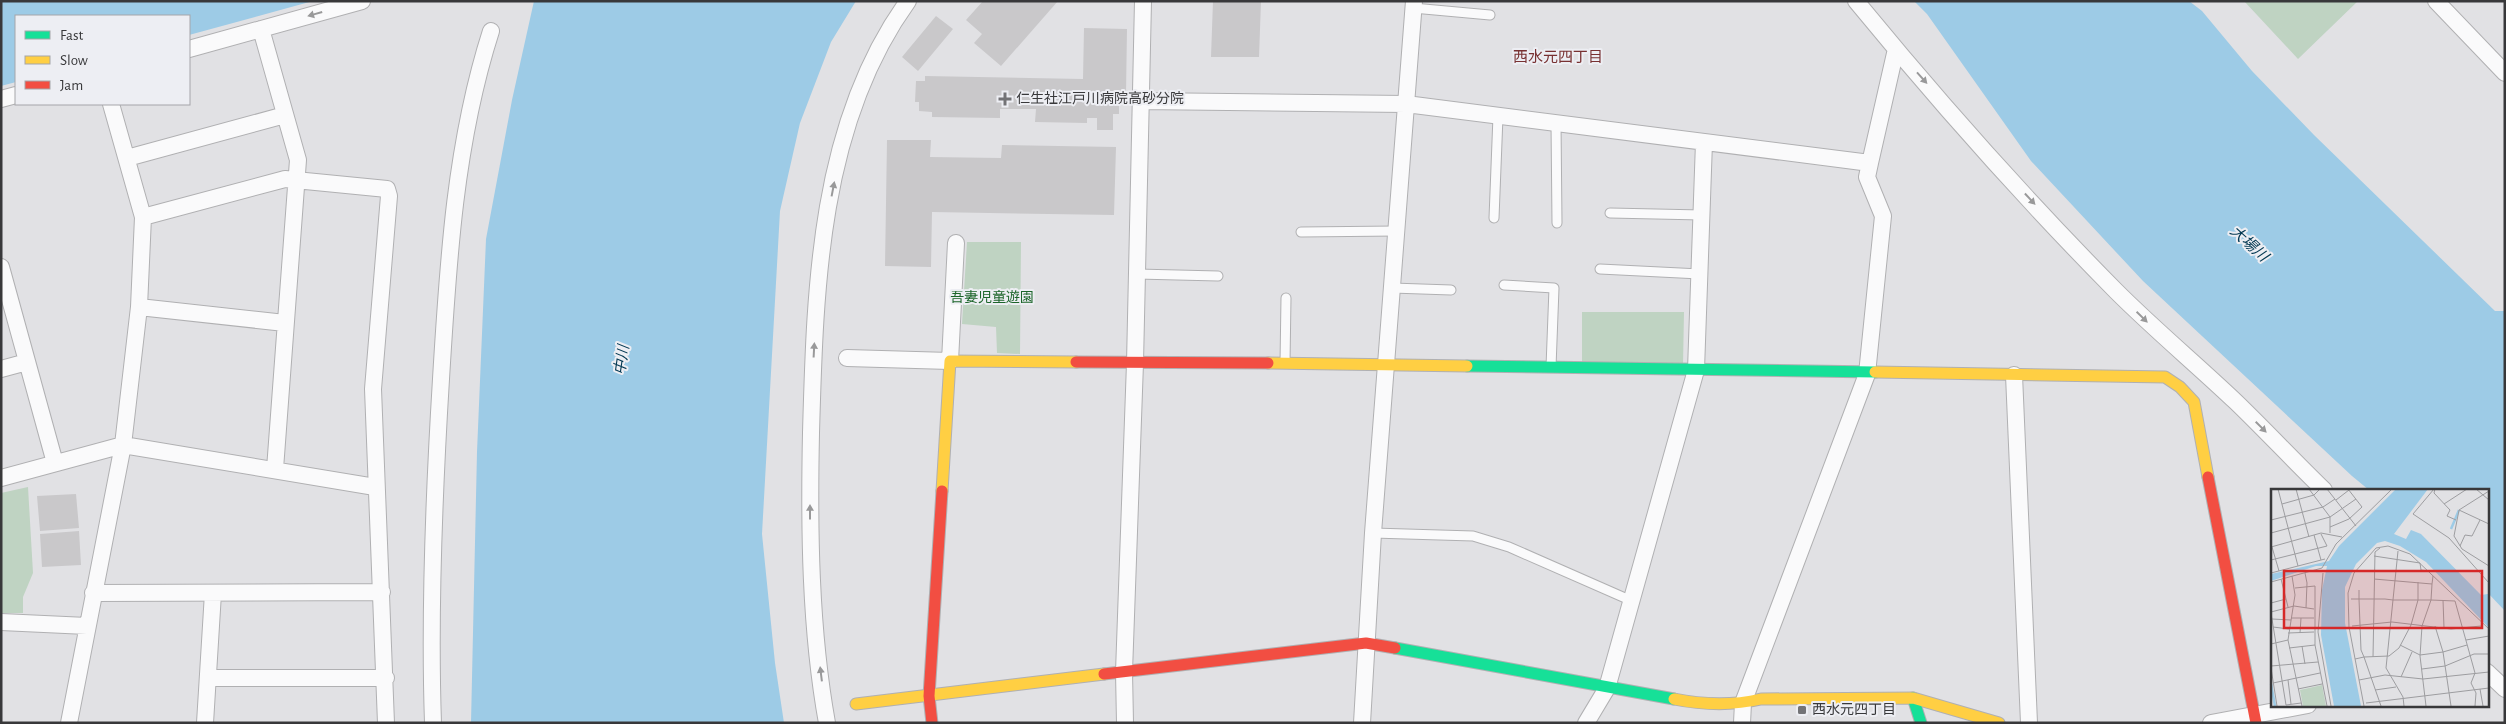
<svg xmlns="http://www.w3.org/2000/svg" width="2506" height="724" font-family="'Alegreya Sans','Noto Sans JP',sans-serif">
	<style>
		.green { fill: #bfd3c2 }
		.water { fill: #9dcbe6 }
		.building { fill: #c9c8ca }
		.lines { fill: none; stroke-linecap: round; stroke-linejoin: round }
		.lane-casing { stroke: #b0b0b2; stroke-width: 11 }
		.street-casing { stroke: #b0b0b2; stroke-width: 18 }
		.fast-casing { stroke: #b0b0b2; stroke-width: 13 }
		.slow-casing { stroke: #b0b0b2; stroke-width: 13 }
		.jam-casing { stroke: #b0b0b2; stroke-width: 13 }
		.lane { stroke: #fafafb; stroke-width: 9 }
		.street { stroke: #fafafb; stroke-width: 16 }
		.fast { stroke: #16e098; stroke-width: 11 }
		.slow { stroke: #ffcf43; stroke-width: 11 }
		.jam { stroke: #f24e42; stroke-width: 11 }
		.oneway { fill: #99999a }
		.poi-dot { fill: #737376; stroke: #edeef3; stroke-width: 2 }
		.labels { text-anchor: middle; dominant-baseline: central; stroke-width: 4; stroke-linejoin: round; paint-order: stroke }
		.poi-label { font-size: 14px; fill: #38383a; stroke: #edeef3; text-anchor: start }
		.park-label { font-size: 14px; fill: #1c652a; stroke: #edeef3 }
		.neighbourhood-label { font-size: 15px; fill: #783132; stroke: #edeef3 }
		.water-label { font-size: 15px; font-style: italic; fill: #003751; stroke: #edeef3 }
		.inset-river { fill: none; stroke: #9dcbe6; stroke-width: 2.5 }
		.inset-road { fill: none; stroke: #9d9da0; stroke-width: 1 }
		.view { fill: #d62828; fill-opacity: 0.15; stroke: #d62828; stroke-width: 2.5 }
		.inset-edge { fill: none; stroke: #38383a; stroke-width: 2.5 }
	</style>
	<rect width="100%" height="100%" fill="#e1e1e4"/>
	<path class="green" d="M 2244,1 L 2358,1 L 2298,59 Z
		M 967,242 L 1021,242 L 1020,354 L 997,353 L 996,327 L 962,324 Z
		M 1582,312 L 1684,312 L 1683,365 L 1582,362 Z
		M 28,487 L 33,573 L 23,597 L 23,613 L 1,613 L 1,493 Z"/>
	<path class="water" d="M 1,1 L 313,1 L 189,35 L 189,16 L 16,16 L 16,82 L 1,86 Z
		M 534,1 L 856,1 L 831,42 L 800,123 L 780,211 L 762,534 L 775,663 L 784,723 L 471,723 L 477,452 L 486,239 L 512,100 Z
		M 1914,1 L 2189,1 L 2202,11 L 2252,71 L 2314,135 L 2495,311 L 2505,311 L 2505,611 L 2487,592 L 2487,490 L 2369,490 L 2352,476 L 2143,281 L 2031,161 L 1927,14 Z"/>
	<path class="building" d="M 983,1 L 1058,1 L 1001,66 L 974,43 L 982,34 L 966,20 Z
		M 1213,1 L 1261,1 L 1259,57 L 1211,57 Z
		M 936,16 L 953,29 L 918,71 L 902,57 Z
		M 1084,28 L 1127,29 L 1126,94 L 1119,93 L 1119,114 L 1113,114 L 1113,130 L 1097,130 L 1097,118 L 1087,118 L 1087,123 L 1035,122 L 1036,109 L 1000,109 L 1000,118 L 932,117 L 932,112 L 919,111 L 919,102 L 915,102 L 916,81 L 925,81 L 925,76 L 1083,79 Z
		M 887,140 L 931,140 L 930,157 L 1001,158 L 1002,145 L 1116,147 L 1114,215 L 932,212 L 931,267 L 885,266 Z
		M 76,494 L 79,528 L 40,531 L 37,496 Z
		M 79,531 L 81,565 L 42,567 L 40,534 Z"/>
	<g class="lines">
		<defs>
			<path id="lane" d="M 1413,8 L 1490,15
				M 1556,123 L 1557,223
				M 1610,213 L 1702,215
				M 1494,218 L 1498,116
				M 1301,232 L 1396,231
				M 1600,269 L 1700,274
				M 1137,274 L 1218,276
				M 1504,285 L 1554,288 L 1551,367
				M 1392,288 L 1451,290
				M 1285,363 L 1286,298
				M 1373,533 L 1473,536 L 1509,547 L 1632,601"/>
			<path id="street" d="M 1856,1 C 1938,101 2025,199 2116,291 C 2155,330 2196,364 2236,402 C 2266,431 2294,461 2324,490
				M 2436,1 L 2505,73
				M 261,29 L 298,160 L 275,469
				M 189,49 L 362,1
				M 1,99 L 16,95
				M 1141,101 L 1406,104 L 1870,163 L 1896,49
				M 127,158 L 285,115
				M 143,217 L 285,179 L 387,189 L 389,196 L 373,389 L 386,723
				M 1,267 L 55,463
				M 139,307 L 285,323
				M 847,358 L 950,361 L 956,243
				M 1,369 L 27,362
				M 2014,375 L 2029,723
				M 1,478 L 123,445 L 375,487
				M 93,593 L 382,592
				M 1,622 L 87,626
				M 2487,672 L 2505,689
				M 208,678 L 386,678
				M 69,723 L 123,445 L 139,307 L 143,217 L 111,104
				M 205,723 L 213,593
				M 433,723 C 429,608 434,493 441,379 C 448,262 455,143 491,31
				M 827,723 C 810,629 809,528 811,433 C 815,288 819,124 908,1
				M 1125,723 L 1124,672 L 1135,363 L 1143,1
				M 1362,723 L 1373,533 L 1414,1
				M 1586,723 L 1607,688 L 1696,370 L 1704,142
				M 1742,723 L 1743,703 L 1867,374 L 1883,216 L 1867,177 L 1870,163
				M 2211,723 L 2308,705"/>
			<path id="fast" d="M 1467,366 L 1875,372
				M 1395,648 L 1674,699
				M 1913,698 L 1921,723"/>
			<path id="slow" d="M 1268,363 L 1467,366
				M 1875,372 L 2165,377 L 2180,387 L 2194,402 L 2208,477
				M 942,491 L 950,361 L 1076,362
				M 1674,699 C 1704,705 1731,706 1761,699 L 1913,698 L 1999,723
				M 856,704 L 1104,674"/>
			<path id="jam" d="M 1076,362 L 1268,363
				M 2208,477 L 2256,723
				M 1104,674 L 1366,643 L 1395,648
				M 932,723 L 929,696 L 942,491"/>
		</defs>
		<use href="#lane" class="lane-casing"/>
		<use href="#street" class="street-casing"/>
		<use href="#fast" class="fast-casing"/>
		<use href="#slow" class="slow-casing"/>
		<use href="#jam" class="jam-casing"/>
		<use href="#lane" class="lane"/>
		<use href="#street" class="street"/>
		<use href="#fast" class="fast"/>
		<use href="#slow" class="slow"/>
		<use href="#jam" class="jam"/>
	</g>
	<defs><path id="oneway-solid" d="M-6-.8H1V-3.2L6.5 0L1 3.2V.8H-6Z" transform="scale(1.25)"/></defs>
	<g class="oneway">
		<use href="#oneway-solid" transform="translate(315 14) rotate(164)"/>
		<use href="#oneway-solid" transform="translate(1922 78) rotate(48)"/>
		<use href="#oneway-solid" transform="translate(833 189) rotate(-79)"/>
		<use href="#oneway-solid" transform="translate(2030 199) rotate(47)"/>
		<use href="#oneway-solid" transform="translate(2142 317) rotate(44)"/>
		<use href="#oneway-solid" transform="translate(814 350) rotate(-87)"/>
		<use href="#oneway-solid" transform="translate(2261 427) rotate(45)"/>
		<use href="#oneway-solid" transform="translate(810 512) rotate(-90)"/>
		<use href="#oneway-solid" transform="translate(821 674) rotate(-97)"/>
	</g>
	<g class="poi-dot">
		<path d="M1002.5 91.5h5v5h5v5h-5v5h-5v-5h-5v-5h5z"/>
		<rect x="1797" y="705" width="10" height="10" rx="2.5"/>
	</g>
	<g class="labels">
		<g class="poi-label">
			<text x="1016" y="99">仁生社江戸川病院高砂分院</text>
			<text x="1812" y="710">西水元四丁目</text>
		</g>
		<g class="park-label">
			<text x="992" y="298">吾妻児童遊園</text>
		</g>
		<g class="neighbourhood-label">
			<text x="1558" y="57">西水元四丁目</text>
		</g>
		<g class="water-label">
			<text transform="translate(2249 244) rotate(42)">大場川</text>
			<text transform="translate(622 360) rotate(-82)">中川</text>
		</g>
	</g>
	<g transform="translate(2271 489)">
		<rect width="218" height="218" fill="#e1e1e4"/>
		<path d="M 51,196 L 55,217 L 32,217 L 29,201 Z" fill="#bfd3c2"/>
		<path d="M 125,0 L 157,0 L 123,45 L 135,50 L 140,41 L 150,45 L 210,106 L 217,105 L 217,138 L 155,73 L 129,57 L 114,52 L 106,54 L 85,75 L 74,98 L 74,134 L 90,217 L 63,217 L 50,146 L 51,101 L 56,77 L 45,77 L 0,92 L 0,85 L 58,72 L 68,57 Z" fill="#9dcbe6"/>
		<path class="inset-river" d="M 180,40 L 188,21M 0,195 L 4,217"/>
		<path class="inset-road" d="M 7,0 L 27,77M 25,0 L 38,48M 38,0 L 59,28 L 59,44M 56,0 L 85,37M 163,0 L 142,25 L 178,49 L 218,94M 164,0 L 163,4 L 179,21 L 176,27 L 185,31M 205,0 L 218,11M 218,2 L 188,21 L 183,47 L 191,60 L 218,77M 65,11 L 78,1M 11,15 L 43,6 L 49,0M 173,15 L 196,0M 188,21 L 218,35M 0,31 L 52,18 L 64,10M 59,38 L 78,30 L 91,18 L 77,0M 0,44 L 59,28 L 85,10M 43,46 L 50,71M 189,57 L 194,46 L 201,47 L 209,31M 0,58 L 50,44 L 71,48M 1,58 L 8,82M 127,62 L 115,179 L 132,208 L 133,217M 103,67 L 149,74 L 150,81 L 158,82M 0,71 L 56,57 L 50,45M 0,84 L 54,70M 34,84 L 36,94 L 35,119M 52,84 L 47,143 L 60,217M 21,87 L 24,106 L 17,151 L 31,217M 10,90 L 17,118M 103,90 L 161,95 L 162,87M 0,93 L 51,79 L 65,55 L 121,0M 147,93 L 147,111 L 140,136 L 128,159 L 118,167 L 93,168 L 90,161 L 88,110 L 114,110 L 122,111 L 160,111 L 184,112 L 204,184 L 200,194 L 205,204 L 204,217M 24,99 L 44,97 L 44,156 L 56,217M 80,110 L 88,110 L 88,101M 172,111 L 173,139M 0,114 L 15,110M 0,123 L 23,117 L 43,120M 0,124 L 15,216 L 30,214M 20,129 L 43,129M 1,130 L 20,131M 81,137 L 121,133 L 180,140 L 210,137M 164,137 L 172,163 L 180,217M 2,138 L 18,140M 17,144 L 43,143M 29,144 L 30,129M 195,151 L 218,147M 0,155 L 17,151M 129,156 L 149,166 L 172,163M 31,157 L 34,175M 18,159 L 44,156M 172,163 L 196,156M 102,168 L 104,63 L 109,59M 84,170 L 93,168 L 110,217M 0,177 L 47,173M 174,177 L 203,165 L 218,165M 0,179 L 6,217M 151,180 L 174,177M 130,188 L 141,163M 17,191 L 20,215M 88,191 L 114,186 L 152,190 L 218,183M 2,194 L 49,184M 27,200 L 51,195M 209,200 L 212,217M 104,201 L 125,198M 95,214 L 218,199M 93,217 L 78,138 L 77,104 L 83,84 L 105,59 L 117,57 L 139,65 L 218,140M 155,217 L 149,167 L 151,137 L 160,111 L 161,95"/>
		<path class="view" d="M 13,82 L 211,82 L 211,139 L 13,139 Z"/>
		<rect width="218" height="218" class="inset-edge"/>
	</g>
	<rect width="2506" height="724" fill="none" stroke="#38383a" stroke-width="5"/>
	<rect x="15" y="15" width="175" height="90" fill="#edeef3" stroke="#a5a5a9"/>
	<rect x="25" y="31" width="25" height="8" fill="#16e098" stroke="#a5a5a9"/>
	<text x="60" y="40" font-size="15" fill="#38383a">Fast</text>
	<rect x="25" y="56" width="25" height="8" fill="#ffcf43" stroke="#a5a5a9"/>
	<text x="60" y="65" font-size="15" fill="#38383a">Slow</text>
	<rect x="25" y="81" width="25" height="8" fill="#f24e42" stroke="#a5a5a9"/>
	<text x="60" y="90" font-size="15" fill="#38383a">Jam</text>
</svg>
